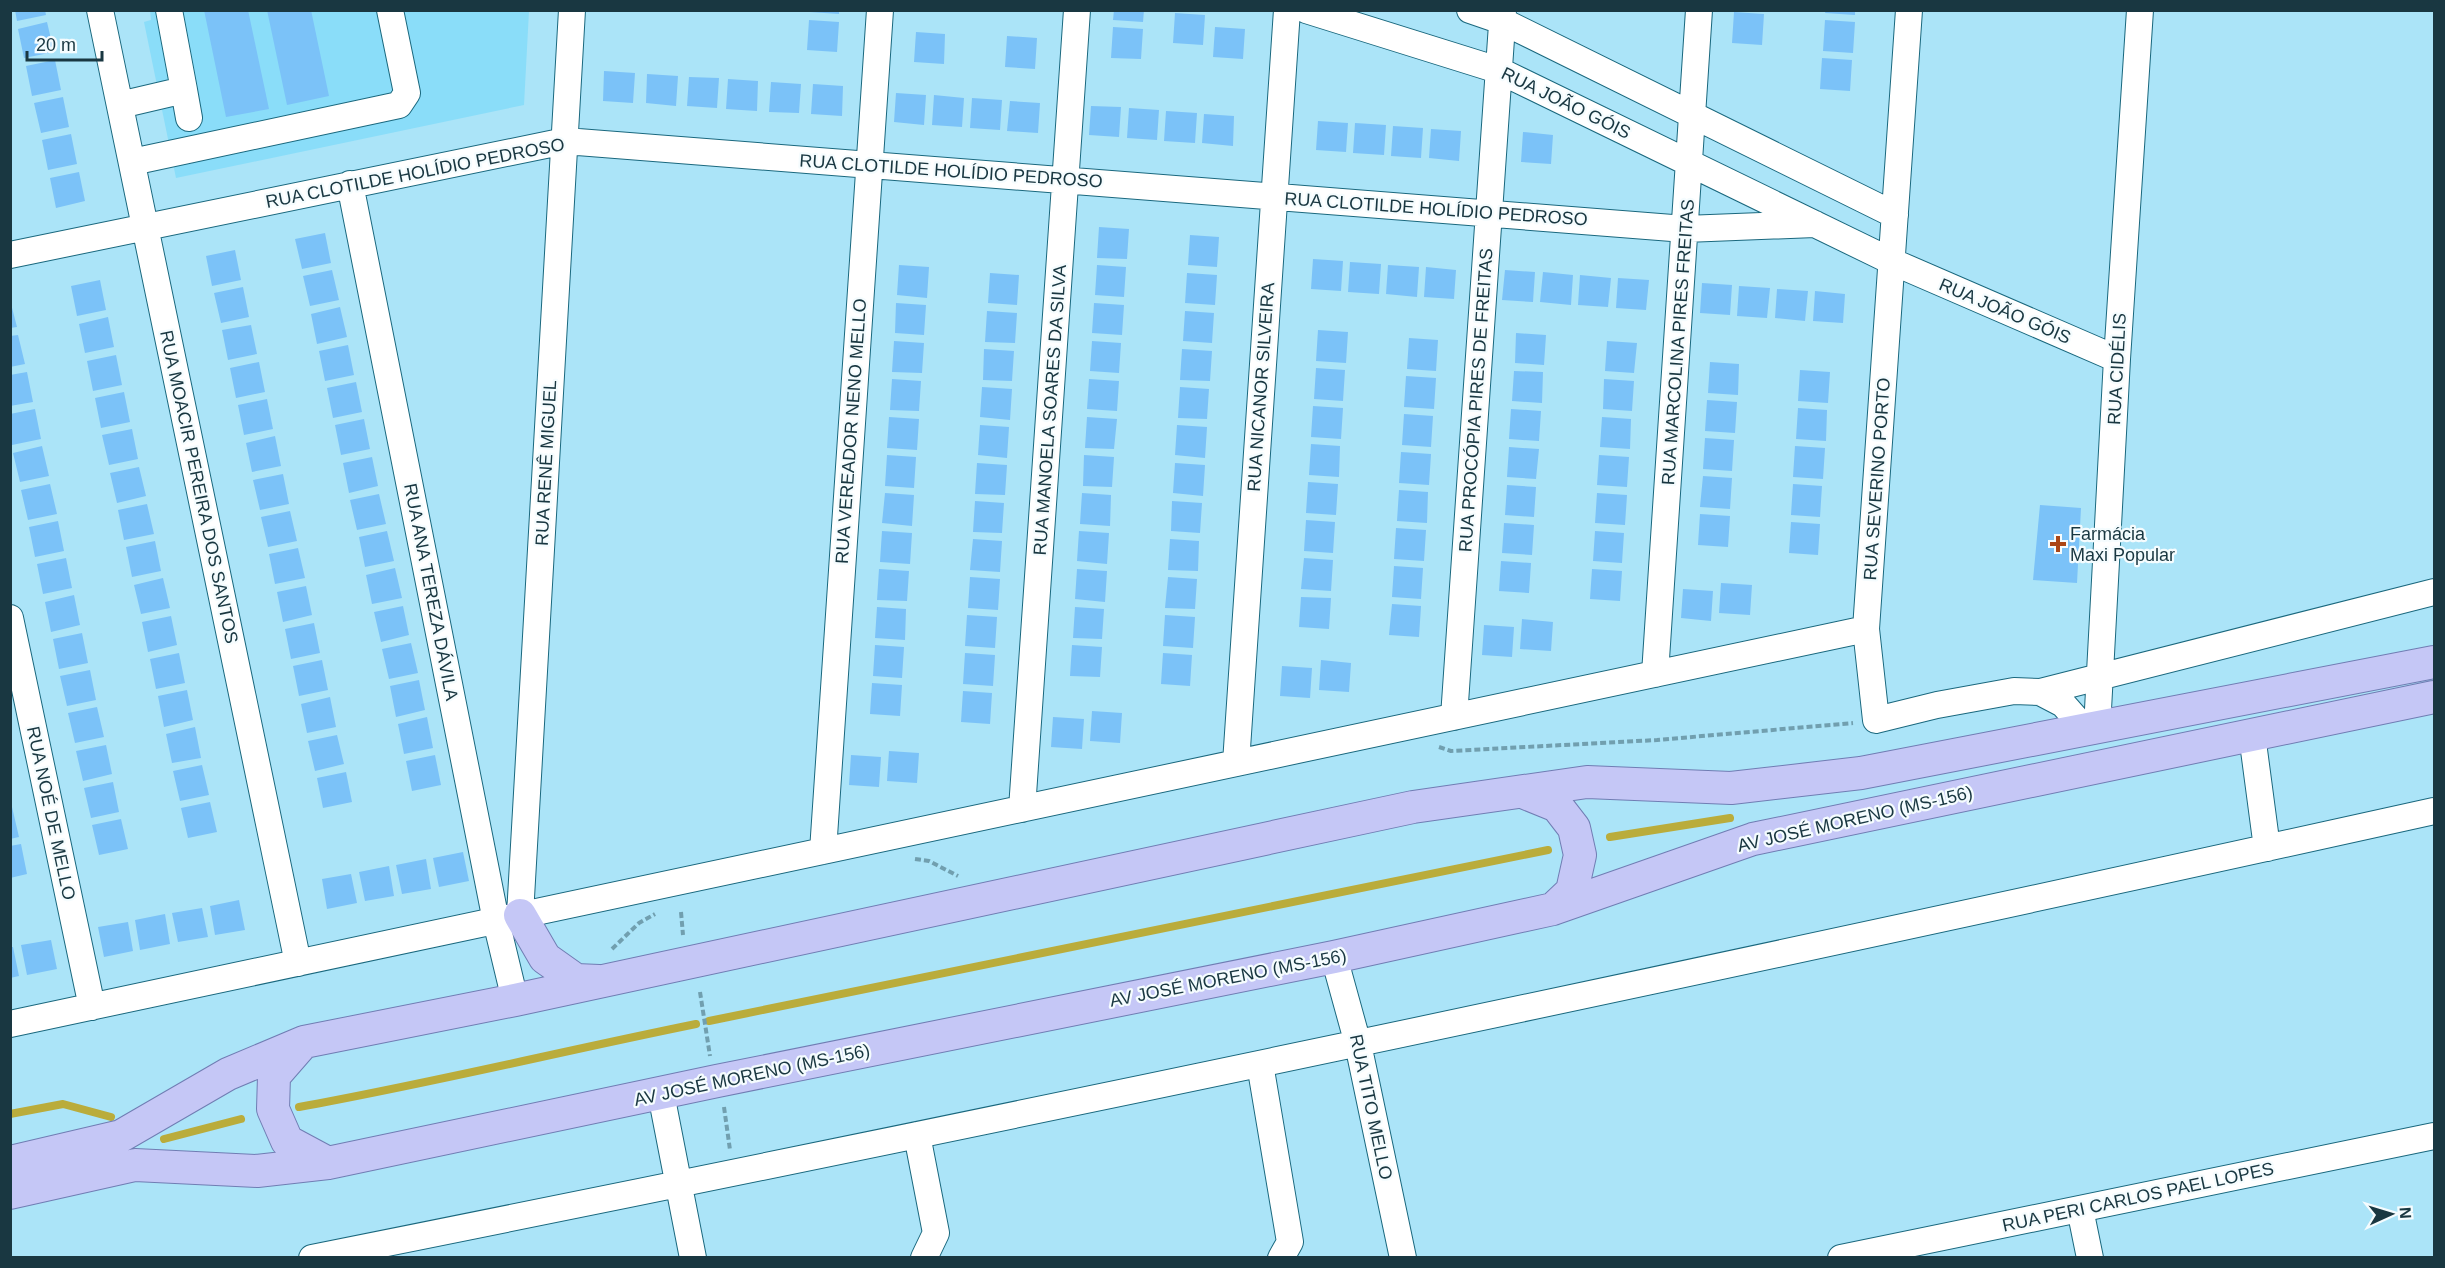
<svg xmlns="http://www.w3.org/2000/svg" width="2445" height="1268" font-family="Arial,sans-serif">
	<style>
		.built { fill: #8addf9 }
		.lines { fill: none; stroke-linecap: round; stroke-linejoin: round }
		.stream { stroke: #baac3b; stroke-width: 8 }
		.building { fill: #7bc2f8 }
		.minor-casing { stroke: #1a687e; stroke-width: 28 }
		.major-casing { stroke: #707db3; stroke-width: 34 }
		.path { stroke: #719faf; stroke-width: 4; stroke-dasharray: 6 3; stroke-linecap: butt }
		.minor { stroke: #fff; stroke-width: 26 }
		.major { stroke: #c5c7f6; stroke-width: 32 }
		.poi-dot { fill: #ab4617; stroke: #f5fcfe; stroke-width: 2 }
		.labels { text-anchor: middle; dominant-baseline: central; stroke-width: 4.5; stroke-linejoin: round; paint-order: stroke }
		.street-label { font-size: 18px; fill: #193741; stroke: #f5fcfe }
		.poi-label { font-size: 18px; fill: #193741; stroke: #f5fcfe; text-anchor: start }
	</style>
	<rect width="100%" height="100%" fill="#abe4f8"/>
	<path class="built" d="M 150,10 L 529,11 L 524,105 L 176,178 L 144,22 L 151,20 Z"/>
	<g class="lines">
		<path class="stream" d="M 1610,837 L 1730,818
			M 709,1021 L 1548,850
			M 299,1107 C 432,1083 563,1051 696,1024
			M 10,1114 L 63,1104 L 111,1117
			M 164,1139 L 241,1119"/>
	</g>
	<path class="building" d="M 15,10 L 45,10 L 46,15 L 17,21 Z
		M 204,10 L 248,10 L 269,109 L 226,117 Z
		M 267,10 L 311,10 L 329,96 L 287,105 Z
		M 810,10 L 839,10 L 839,14 L 810,12 Z
		M 1114,10 L 1144,10 L 1143,22 L 1113,20 Z
		M 1826,10 L 1855,10 L 1855,15 L 1825,13 Z
		M 1734,12 L 1764,14 L 1762,45 L 1732,43 Z
		M 1175,13 L 1205,15 L 1203,45 L 1173,43 Z
		M 809,20 L 839,22 L 837,52 L 807,50 Z
		M 1825,20 L 1855,22 L 1853,53 L 1823,51 Z
		M 47,22 L 54,52 L 24,58 L 18,29 Z
		M 1113,27 L 1143,29 L 1141,59 L 1111,58 Z
		M 1215,27 L 1245,29 L 1243,59 L 1213,57 Z
		M 916,32 L 945,34 L 944,64 L 914,62 Z
		M 1007,36 L 1037,38 L 1035,69 L 1005,67 Z
		M 1822,58 L 1852,60 L 1850,91 L 1820,89 Z
		M 55,60 L 61,90 L 32,96 L 26,66 Z
		M 604,71 L 635,73 L 633,103 L 603,101 Z
		M 647,74 L 678,76 L 676,106 L 646,103 Z
		M 689,77 L 719,78 L 717,108 L 687,106 Z
		M 728,79 L 758,81 L 757,111 L 726,109 Z
		M 771,82 L 801,84 L 799,113 L 769,112 Z
		M 813,84 L 843,86 L 842,116 L 811,114 Z
		M 896,93 L 926,95 L 924,125 L 894,122 Z
		M 934,95 L 964,98 L 962,127 L 932,125 Z
		M 63,97 L 69,127 L 41,133 L 34,103 Z
		M 972,98 L 1002,100 L 1000,130 L 970,128 Z
		M 1010,101 L 1040,103 L 1038,133 L 1007,131 Z
		M 1091,106 L 1121,107 L 1119,137 L 1089,135 Z
		M 1129,108 L 1159,110 L 1157,140 L 1127,138 Z
		M 1166,111 L 1197,113 L 1195,143 L 1164,141 Z
		M 1204,114 L 1234,116 L 1233,146 L 1202,143 Z
		M 1318,121 L 1348,123 L 1346,152 L 1316,150 Z
		M 1355,123 L 1386,125 L 1384,155 L 1353,153 Z
		M 1393,126 L 1423,128 L 1421,158 L 1391,156 Z
		M 1431,129 L 1461,131 L 1459,161 L 1429,158 Z
		M 1523,132 L 1553,135 L 1551,164 L 1521,162 Z
		M 71,134 L 77,164 L 48,170 L 42,140 Z
		M 79,172 L 85,201 L 56,208 L 50,178 Z
		M 1099,227 L 1129,229 L 1127,259 L 1097,258 Z
		M 325,233 L 331,263 L 302,269 L 295,239 Z
		M 1190,235 L 1219,237 L 1217,267 L 1188,265 Z
		M 235,250 L 241,280 L 212,286 L 206,256 Z
		M 1313,259 L 1343,261 L 1341,291 L 1311,289 Z
		M 1350,262 L 1381,264 L 1379,294 L 1348,292 Z
		M 899,265 L 929,267 L 927,298 L 897,295 Z
		M 1097,265 L 1126,267 L 1124,297 L 1095,295 Z
		M 1388,265 L 1419,267 L 1417,297 L 1386,294 Z
		M 1426,267 L 1456,270 L 1454,299 L 1424,297 Z
		M 332,270 L 339,300 L 310,306 L 303,276 Z
		M 1505,270 L 1535,272 L 1533,302 L 1502,300 Z
		M 1543,272 L 1573,275 L 1571,305 L 1540,302 Z
		M 990,273 L 1019,275 L 1017,305 L 988,303 Z
		M 1187,273 L 1217,275 L 1215,305 L 1185,303 Z
		M 1580,275 L 1611,278 L 1608,307 L 1578,305 Z
		M 1618,278 L 1649,280 L 1646,310 L 1616,308 Z
		M 100,280 L 106,310 L 77,316 L 71,286 Z
		M 1702,283 L 1732,285 L 1730,315 L 1700,313 Z
		M 1739,286 L 1770,288 L 1767,318 L 1737,316 Z
		M 243,287 L 249,317 L 221,323 L 214,293 Z
		M 1777,289 L 1808,291 L 1805,321 L 1775,318 Z
		M 1815,291 L 1845,294 L 1843,323 L 1813,321 Z
		M 10,300 L 17,327 L 10,328 Z
		M 896,303 L 926,305 L 924,335 L 895,333 Z
		M 1094,303 L 1124,305 L 1122,335 L 1092,333 Z
		M 340,307 L 347,337 L 317,344 L 311,314 Z
		M 987,311 L 1017,313 L 1015,343 L 985,342 Z
		M 1185,311 L 1214,313 L 1212,343 L 1183,341 Z
		M 108,317 L 114,347 L 85,353 L 79,324 Z
		M 251,325 L 257,354 L 228,360 L 222,330 Z
		M 1318,330 L 1348,332 L 1346,363 L 1316,361 Z
		M 1516,333 L 1546,335 L 1544,365 L 1515,363 Z
		M 18,335 L 25,364 L 10,367 L 10,336 Z
		M 1409,338 L 1438,340 L 1436,371 L 1407,369 Z
		M 894,341 L 924,343 L 922,373 L 892,372 Z
		M 1092,341 L 1121,343 L 1119,373 L 1090,371 Z
		M 1607,341 L 1637,343 L 1634,373 L 1605,371 Z
		M 348,345 L 354,375 L 325,381 L 319,351 Z
		M 984,349 L 1014,351 L 1012,381 L 983,380 Z
		M 1182,349 L 1212,351 L 1210,381 L 1180,380 Z
		M 116,355 L 122,385 L 93,391 L 87,361 Z
		M 259,362 L 265,392 L 236,398 L 230,368 Z
		M 1710,362 L 1739,364 L 1738,395 L 1708,393 Z
		M 1316,368 L 1345,370 L 1343,401 L 1314,399 Z
		M 1800,370 L 1830,372 L 1828,403 L 1798,401 Z
		M 1514,371 L 1543,372 L 1542,403 L 1512,401 Z
		M 27,372 L 33,402 L 10,406 L 10,375 Z
		M 1406,376 L 1436,378 L 1434,409 L 1404,407 Z
		M 892,379 L 921,381 L 919,411 L 890,410 Z
		M 1089,379 L 1119,381 L 1117,411 L 1087,409 Z
		M 1604,379 L 1634,381 L 1632,411 L 1603,409 Z
		M 356,382 L 362,412 L 333,418 L 327,388 Z
		M 982,387 L 1012,389 L 1010,420 L 980,417 Z
		M 1180,387 L 1209,389 L 1207,419 L 1178,418 Z
		M 124,392 L 130,422 L 101,428 L 95,398 Z
		M 267,399 L 273,429 L 244,435 L 238,405 Z
		M 1707,400 L 1737,402 L 1735,433 L 1705,431 Z
		M 1313,406 L 1343,408 L 1341,439 L 1311,437 Z
		M 1798,408 L 1827,410 L 1826,441 L 1796,439 Z
		M 35,409 L 41,439 L 12,445 L 10,414 Z
		M 1511,409 L 1541,411 L 1539,441 L 1509,439 Z
		M 1404,414 L 1433,416 L 1431,447 L 1402,445 Z
		M 889,417 L 919,419 L 917,450 L 887,448 Z
		M 1087,417 L 1117,419 L 1114,449 L 1085,448 Z
		M 1602,417 L 1631,419 L 1630,449 L 1600,447 Z
		M 364,419 L 370,449 L 341,455 L 335,425 Z
		M 980,425 L 1009,427 L 1007,458 L 978,455 Z
		M 1177,425 L 1207,427 L 1205,458 L 1175,455 Z
		M 132,429 L 138,459 L 109,465 L 102,435 Z
		M 275,436 L 281,466 L 252,472 L 246,443 Z
		M 1705,438 L 1734,440 L 1732,471 L 1703,469 Z
		M 1311,444 L 1340,446 L 1339,477 L 1309,475 Z
		M 42,446 L 49,476 L 20,482 L 13,453 Z
		M 1795,446 L 1825,448 L 1823,479 L 1793,477 Z
		M 1509,447 L 1539,449 L 1536,479 L 1507,477 Z
		M 1401,452 L 1431,454 L 1429,485 L 1399,483 Z
		M 887,455 L 916,457 L 914,488 L 885,486 Z
		M 1084,455 L 1114,457 L 1112,487 L 1083,486 Z
		M 1599,455 L 1629,457 L 1627,487 L 1597,485 Z
		M 372,457 L 378,486 L 349,493 L 343,463 Z
		M 977,463 L 1007,465 L 1005,495 L 975,494 Z
		M 1175,463 L 1205,465 L 1203,496 L 1173,493 Z
		M 139,467 L 146,496 L 117,503 L 110,473 Z
		M 283,474 L 289,504 L 260,510 L 253,480 Z
		M 1703,476 L 1732,478 L 1730,509 L 1700,507 Z
		M 1308,482 L 1338,484 L 1336,515 L 1306,513 Z
		M 50,484 L 57,514 L 28,520 L 21,490 Z
		M 1793,484 L 1822,486 L 1820,517 L 1791,515 Z
		M 1507,485 L 1536,487 L 1534,517 L 1505,515 Z
		M 1399,490 L 1428,492 L 1427,523 L 1397,521 Z
		M 885,493 L 914,495 L 912,526 L 882,523 Z
		M 1082,493 L 1111,495 L 1110,526 L 1080,524 Z
		M 1597,493 L 1627,495 L 1625,525 L 1595,523 Z
		M 379,494 L 386,524 L 357,530 L 350,500 Z
		M 975,501 L 1004,503 L 1002,533 L 973,532 Z
		M 1172,501 L 1202,503 L 1200,533 L 1171,531 Z
		M 147,504 L 154,534 L 124,540 L 118,510 Z
		M 2040,505 L 2081,508 L 2077,583 L 2033,580 Z
		M 290,511 L 297,541 L 268,547 L 261,517 Z
		M 1700,514 L 1730,516 L 1728,547 L 1698,545 Z
		M 1306,520 L 1335,522 L 1333,553 L 1304,551 Z
		M 58,521 L 64,551 L 35,557 L 29,527 Z
		M 1791,522 L 1820,524 L 1818,555 L 1789,553 Z
		M 1504,523 L 1534,525 L 1532,555 L 1502,553 Z
		M 1396,528 L 1426,530 L 1424,561 L 1394,559 Z
		M 387,531 L 394,561 L 365,567 L 359,537 Z
		M 882,531 L 912,533 L 910,564 L 880,562 Z
		M 1079,531 L 1109,533 L 1107,564 L 1077,561 Z
		M 1595,531 L 1624,533 L 1622,563 L 1593,561 Z
		M 973,539 L 1002,541 L 1000,572 L 970,570 Z
		M 1170,539 L 1199,541 L 1198,571 L 1168,570 Z
		M 155,541 L 161,571 L 132,577 L 126,547 Z
		M 298,548 L 305,578 L 275,584 L 269,554 Z
		M 66,558 L 72,588 L 43,594 L 37,564 Z
		M 1304,558 L 1333,560 L 1331,591 L 1301,589 Z
		M 1501,561 L 1531,563 L 1529,593 L 1499,591 Z
		M 1394,566 L 1423,568 L 1421,599 L 1392,597 Z
		M 395,568 L 402,598 L 372,604 L 366,575 Z
		M 879,569 L 909,571 L 907,601 L 877,600 Z
		M 1077,569 L 1107,571 L 1105,602 L 1075,599 Z
		M 1592,569 L 1622,571 L 1620,601 L 1590,599 Z
		M 970,577 L 1000,579 L 998,610 L 968,608 Z
		M 1168,577 L 1197,579 L 1195,609 L 1165,608 Z
		M 163,578 L 170,608 L 141,614 L 134,585 Z
		M 1721,583 L 1752,585 L 1750,615 L 1719,613 Z
		M 306,586 L 312,615 L 283,622 L 277,592 Z
		M 1683,589 L 1713,591 L 1711,621 L 1681,618 Z
		M 74,595 L 80,625 L 51,632 L 45,602 Z
		M 1301,597 L 1331,598 L 1329,629 L 1299,627 Z
		M 1392,604 L 1421,606 L 1419,637 L 1389,635 Z
		M 403,606 L 409,635 L 381,642 L 374,612 Z
		M 877,607 L 906,609 L 905,640 L 875,638 Z
		M 1075,607 L 1104,609 L 1102,639 L 1073,638 Z
		M 967,615 L 997,617 L 995,648 L 965,646 Z
		M 1165,615 L 1195,617 L 1193,648 L 1163,646 Z
		M 171,616 L 177,645 L 148,652 L 142,622 Z
		M 1522,619 L 1553,622 L 1551,651 L 1520,649 Z
		M 314,623 L 320,653 L 291,659 L 285,629 Z
		M 1484,625 L 1514,627 L 1512,657 L 1482,655 Z
		M 82,633 L 88,663 L 59,669 L 53,639 Z
		M 411,643 L 418,673 L 389,679 L 382,649 Z
		M 875,645 L 904,647 L 902,678 L 873,676 Z
		M 1072,645 L 1102,647 L 1100,677 L 1070,676 Z
		M 179,653 L 185,683 L 156,689 L 150,659 Z
		M 965,653 L 995,655 L 993,686 L 963,684 Z
		M 1163,653 L 1192,655 L 1190,686 L 1161,684 Z
		M 322,660 L 328,690 L 299,696 L 293,666 Z
		M 1321,660 L 1351,663 L 1349,692 L 1319,690 Z
		M 1282,666 L 1312,668 L 1310,698 L 1280,696 Z
		M 90,670 L 96,700 L 67,706 L 60,676 Z
		M 419,680 L 425,710 L 396,717 L 390,686 Z
		M 872,683 L 902,685 L 900,716 L 870,714 Z
		M 187,690 L 193,720 L 164,727 L 158,696 Z
		M 963,691 L 992,693 L 990,724 L 961,722 Z
		M 330,697 L 336,727 L 307,733 L 301,704 Z
		M 97,707 L 104,737 L 75,743 L 68,713 Z
		M 1092,711 L 1122,713 L 1120,743 L 1090,741 Z
		M 427,717 L 433,748 L 404,754 L 398,724 Z
		M 1053,717 L 1084,719 L 1082,749 L 1051,747 Z
		M 195,727 L 201,758 L 172,763 L 166,734 Z
		M 337,735 L 344,764 L 315,771 L 308,741 Z
		M 106,745 L 112,774 L 83,781 L 76,751 Z
		M 889,751 L 919,753 L 917,783 L 887,781 Z
		M 435,755 L 441,785 L 412,791 L 406,761 Z
		M 851,755 L 881,757 L 879,787 L 849,785 Z
		M 202,765 L 209,795 L 180,801 L 173,771 Z
		M 346,772 L 352,802 L 323,808 L 317,778 Z
		M 113,782 L 119,812 L 91,818 L 84,788 Z
		M 210,802 L 217,832 L 188,838 L 181,808 Z
		M 10,807 L 12,807 L 19,837 L 10,839 Z
		M 121,819 L 128,849 L 99,855 L 92,825 Z
		M 21,844 L 27,874 L 10,878 L 10,846 Z
		M 463,852 L 469,881 L 439,887 L 433,858 Z
		M 426,859 L 431,889 L 402,894 L 396,865 Z
		M 389,866 L 394,896 L 365,901 L 359,872 Z
		M 351,874 L 357,903 L 327,909 L 322,879 Z
		M 239,900 L 245,930 L 215,935 L 210,906 Z
		M 202,908 L 208,937 L 178,942 L 172,913 Z
		M 165,914 L 170,944 L 140,950 L 135,920 Z
		M 128,922 L 133,951 L 104,957 L 98,927 Z
		M 51,940 L 57,969 L 27,975 L 21,945 Z
		M 10,947 L 13,947 L 19,976 L 10,978 Z"/>
	<g class="lines">
		<defs>
			<path id="minor" d="M 100,10 L 298,963
				M 1306,10 L 1498,70 L 1893,262 L 2117,359
				M 1470,10 L 1502,21 L 1895,215
				M 1909,10 L 1866,629 L 1876,720 L 1937,705 L 2014,691 L 2040,692 L 2063,704 L 2085,729
				M 184,90 L 189,118
				M 120,105 L 184,90 L 169,10
				M 132,162 L 399,105 L 407,93 L 390,10
				M 350,184 L 496,921 L 515,1000
				M 10,255 L 565,141 L 1685,229 L 1815,224
				M 10,618 L 92,1007
				M 1655,674 L 1699,10
				M 2040,692 L 2434,592
				M 1454,717 L 1503,10
				M 2097,728 L 2117,359 L 2140,10
				M 2252,735 L 2267,848
				M 1236,763 L 1287,10
				M 1022,809 L 1077,10
				M 823,851 L 880,10
				M 520,915 L 572,10
				M 1334,957 L 1358,1044 L 1403,1258
				M 10,1024 L 1866,629
				M 1260,1064 L 1290,1242 L 1281,1258
				M 661,1094 L 693,1258
				M 917,1135 L 936,1233 L 924,1258
				M 2080,1209 L 2090,1258
				M 312,1258 C 1021,1116 1728,967 2434,811
				M 1841,1258 L 2434,1136"/>
			<path id="major" d="M 1525,793 L 1557,806 L 1574,828 L 1580,855 L 1572,891 L 1553,909
				M 520,915 L 545,958 L 576,980 L 599,981
				M 301,1045 L 274,1076 L 273,1109 L 287,1141 L 328,1163
				M 10,1162 L 121,1136 L 228,1074 L 304,1042 L 515,1000 L 1413,807 L 1587,782 L 1731,788 L 1861,773 L 2434,662
				M 10,1193 L 135,1165 L 257,1171 L 328,1163 L 717,1081 L 1334,957 L 1553,909 L 1753,839 L 2434,697"/>
		</defs>
		<use href="#minor" class="minor-casing"/>
		<use href="#major" class="major-casing"/>
		<path class="path" d="M 1439,747 L 1451,751 L 1657,740 L 1853,723
			M 915,859 L 929,861 L 958,876
			M 681,912 L 683,935
			M 612,949 L 639,923 L 655,914
			M 700,992 L 710,1056
			M 724,1107 L 730,1150"/>
		<use href="#minor" class="minor"/>
		<use href="#major" class="major"/>
	</g>
	<path class="poi-dot" d="M2055 535h6v6h6v6h-6v6h-6v-6h-6v-6h6z"/>
	<g class="labels">
		<g class="street-label">
			<text transform="translate(1566 103) rotate(26)">RUA JOÃO GÓIS</text>
			<text transform="translate(951 171) rotate(4)">RUA CLOTILDE HOLÍDIO PEDROSO</text>
			<text transform="translate(415 173) rotate(-11)">RUA CLOTILDE HOLÍDIO PEDROSO</text>
			<text transform="translate(1436 209) rotate(4)">RUA CLOTILDE HOLÍDIO PEDROSO</text>
			<text transform="translate(2005 311) rotate(23)">RUA JOÃO GÓIS</text>
			<text transform="translate(1678 342) rotate(-86)">RUA MARCOLINA PIRES FREITAS</text>
			<text transform="translate(2117 369) rotate(-87)">RUA CIDÉLIS</text>
			<text transform="translate(1261 387) rotate(-86)">RUA NICANOR SILVEIRA</text>
			<text transform="translate(1476 400) rotate(-86)">RUA PROCÓPIA PIRES DE FREITAS</text>
			<text transform="translate(1050 410) rotate(-86)">RUA MANOELA SOARES DA SILVA</text>
			<text transform="translate(851 431) rotate(-86)">RUA VEREADOR NENO MELLO</text>
			<text transform="translate(546 463) rotate(-87)">RUA RENÊ MIGUEL</text>
			<text transform="translate(1877 479) rotate(-86)">RUA SEVERINO PORTO</text>
			<text transform="translate(199 487) rotate(78)">RUA MOACIR PEREIRA DOS SANTOS</text>
			<text transform="translate(431 592) rotate(79)">RUA ANA TEREZA DÁVILA</text>
			<text transform="translate(51 813) rotate(78)">RUA NOÉ DE MELLO</text>
			<text transform="translate(1855 819) rotate(-13)">AV JOSÉ MORENO (MS-156)</text>
			<text transform="translate(1228 978) rotate(-11)">AV JOSÉ MORENO (MS-156)</text>
			<text transform="translate(752 1075) rotate(-12)">AV JOSÉ MORENO (MS-156)</text>
			<text transform="translate(1371 1107) rotate(78)">RUA TITO MELLO</text>
			<text transform="translate(2138 1197) rotate(-12)">RUA PERI CARLOS PAEL LOPES</text>
		</g>
		<g class="poi-label">
			<text x="2070" y="534">Farmácia<tspan x="2070" dy="21">Maxi Popular</tspan></text>
		</g>
	</g>
	<rect width="2445" height="1268" fill="none" stroke="#193741" stroke-width="24"/>
	<g transform="translate(2391 1214) rotate(86)" stroke="#f5fcfe" stroke-width="4.5" paint-order="stroke">
	<path d="M0-4.5L10 22L0 15L-10 22Z" fill="#193741"/>
	<text y="-9" font-size="16" font-weight="bold" text-anchor="middle" fill="#193741">N</text>
	</g>
	<path d="M27 51v9h75v-9" fill="none" stroke="#193741" stroke-width="3"/>
	<text x="36" y="51" font-size="18" fill="#193741" stroke="#f5fcfe" stroke-width="4.5" paint-order="stroke">20 m</text>
</svg>
